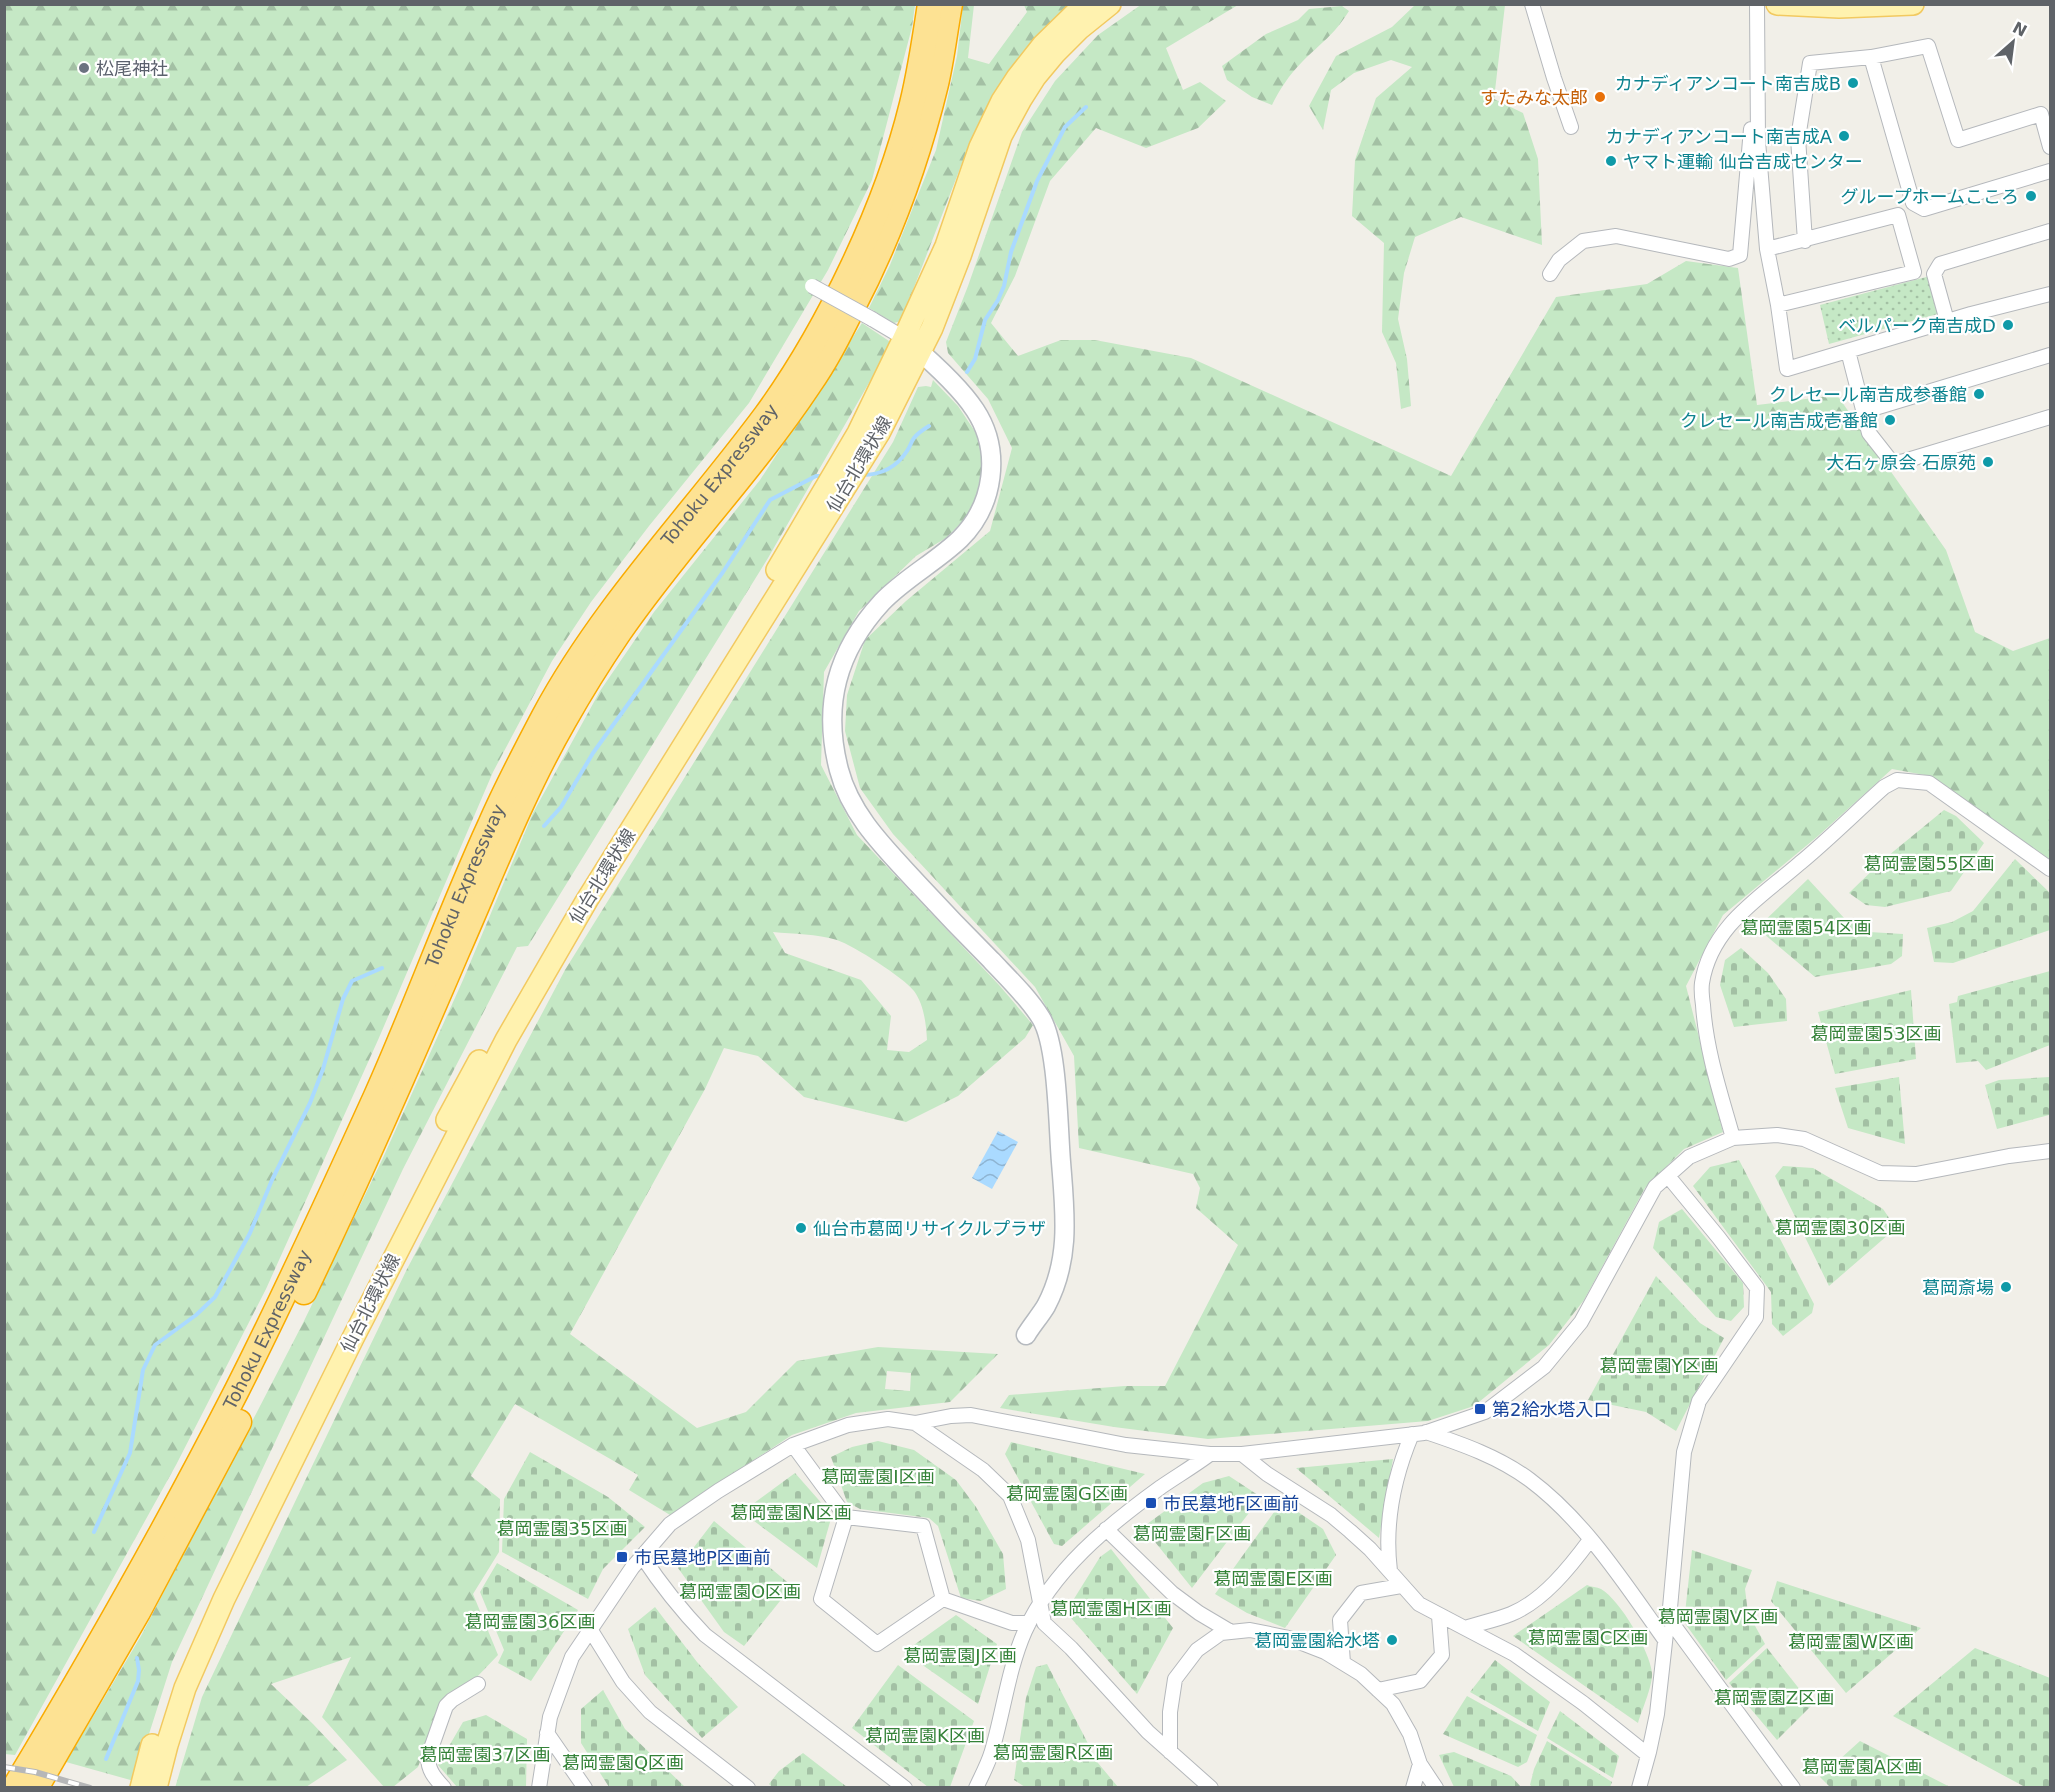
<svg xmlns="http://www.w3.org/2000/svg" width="2055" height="1792" font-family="'DejaVu Sans','Noto Sans JP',sans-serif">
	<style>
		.grass { fill: url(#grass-dots) }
		.forest { fill: url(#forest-firs); fill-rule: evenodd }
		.cemetery { fill: url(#cemetery-stones) }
		.water { fill: url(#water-waves) }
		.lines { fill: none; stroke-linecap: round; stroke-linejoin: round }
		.stream { stroke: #aadaff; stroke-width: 4 }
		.street-casing { stroke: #b5b8bc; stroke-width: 16 }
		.secondary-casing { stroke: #b6babf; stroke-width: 21 }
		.primary-casing { stroke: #f2c960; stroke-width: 24 }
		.highway-casing { stroke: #f9ab00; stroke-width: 27 }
		.street { stroke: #fff; stroke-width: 14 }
		.secondary { stroke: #fff; stroke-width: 18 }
		.primary { stroke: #fff2af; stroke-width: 21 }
		.highway { stroke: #fde293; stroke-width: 24 }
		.rail-casing { stroke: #b6b7b8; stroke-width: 6 }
		.rail { stroke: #fff; stroke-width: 4; stroke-dasharray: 11; stroke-linecap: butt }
		.street-bridge-casing { stroke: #b5b8bc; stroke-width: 16; stroke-linecap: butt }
		.street-bridge { stroke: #fff; stroke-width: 14 }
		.worship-dot { fill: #6b7280; stroke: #fff; stroke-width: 2 }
		.culture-dot { fill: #0f9aa8; stroke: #fff; stroke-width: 2 }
		.food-dot { fill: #e8710a; stroke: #fff; stroke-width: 2 }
		.transit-dot { fill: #1a4fb4; stroke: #fff; stroke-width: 2 }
		.labels { text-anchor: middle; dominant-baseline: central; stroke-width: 4.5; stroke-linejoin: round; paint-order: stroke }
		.worship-label { font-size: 18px; fill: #5b616d; stroke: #fff; text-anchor: start }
		.culture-label { font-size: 18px; fill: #0d838f; stroke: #fff; text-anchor: end }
		.food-label { font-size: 18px; fill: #c56008; stroke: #fff; text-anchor: end }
		.street-label { font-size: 18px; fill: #5f6368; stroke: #fff }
		.park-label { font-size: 18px; fill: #348238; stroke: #fff }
		.transit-label { font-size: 18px; fill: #164399; stroke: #fff; text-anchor: start }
	</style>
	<defs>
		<pattern id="grass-dots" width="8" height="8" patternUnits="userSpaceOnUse" patternTransform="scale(1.5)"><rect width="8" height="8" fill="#c5e8c5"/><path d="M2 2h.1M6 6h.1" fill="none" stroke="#a3c0a4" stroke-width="1.8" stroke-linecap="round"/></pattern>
		<pattern id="forest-firs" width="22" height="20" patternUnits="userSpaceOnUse" patternTransform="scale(1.5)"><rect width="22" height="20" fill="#c5e8c5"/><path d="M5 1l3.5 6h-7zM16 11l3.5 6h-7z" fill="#a3c0a4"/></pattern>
		<pattern id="cemetery-stones" width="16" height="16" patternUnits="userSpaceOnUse" patternTransform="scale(1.5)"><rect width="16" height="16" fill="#c5e8c5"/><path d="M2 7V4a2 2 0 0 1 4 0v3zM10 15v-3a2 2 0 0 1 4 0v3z" fill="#a3c0a4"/></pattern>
		<pattern id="water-waves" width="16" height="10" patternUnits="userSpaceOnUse" patternTransform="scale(1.5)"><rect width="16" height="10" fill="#aadaff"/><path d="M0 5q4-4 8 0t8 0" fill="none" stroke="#8eb4d2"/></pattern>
	</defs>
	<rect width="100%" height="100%" fill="#f1efe8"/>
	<path class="grass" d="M 1930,276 L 1941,313 L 1829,344 L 1820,305 Z"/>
	<path class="forest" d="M 1142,4 L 1238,5 L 1166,48 L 1183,90 L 1200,82 L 1226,101 L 1198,128 L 1146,148 L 1096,128 L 1050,181 L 1015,276 L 991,323 L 1018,356 L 1061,340 L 1095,340 L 1191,358 L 1451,476 L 1556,297 L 1647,284 L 1686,261 L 1738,268 L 1757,405 L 1837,395 L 1946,550 L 1975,632 L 2013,651 L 2050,638 L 2050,863 L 1930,776 L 1892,769 L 1818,836 L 1723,915 L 1686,986 L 1723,1132 L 1684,1149 L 1645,1188 L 1584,1300 L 1549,1345 L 1474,1406 L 1428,1421 L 1208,1439 L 1114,1427 L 1000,1408 L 1009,1395 L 1125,1386 L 1165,1386 L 1238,1245 L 1196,1208 L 1200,1188 L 1193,1174 L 1079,1148 L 1074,1056 L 1035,987 L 893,834 L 860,788 L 845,731 L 847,695 L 865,640 L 906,601 L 990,531 L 1012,448 L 988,399 L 948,353 L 946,342 L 968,286 L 1022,132 L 1055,81 L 1098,35 Z
		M 5,5 L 915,5 L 912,27 L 872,180 L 828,270 L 749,403 L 649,526 L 591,602 L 552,661 L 493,772 L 378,1040 L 266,1289 L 176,1465 L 15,1755 L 5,1754 Z
		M 963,5 L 974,5 L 968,58 L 989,64 L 1027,12 L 1024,5 L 1070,5 L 1009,69 L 966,153 L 901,321 L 894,323 L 869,308 L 890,265 L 936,150 L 957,56 Z
		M 1415,5 L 1505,5 L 1494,99 L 1523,113 L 1538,159 L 1542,245 L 1461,217 L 1415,237 L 1404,273 L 1398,319 L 1407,359 L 1411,406 L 1401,409 L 1396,363 L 1382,332 L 1384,243 L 1352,216 L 1355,160 L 1376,98 L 1412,67 L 1391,60 L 1354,73 L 1331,90 L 1323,130 L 1309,106 L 1336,56 L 1392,27 Z
		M 1342,6 L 1349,11 C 1334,35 1321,43 1302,62 C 1289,75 1280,89 1272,105 L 1252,97 L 1227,80 L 1222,66 L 1266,34 L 1298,20 L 1309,9 Z
		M 862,323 L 892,343 L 768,558 L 528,946 L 517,947 L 403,1169 L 172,1662 L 134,1781 L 66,1762 L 141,1636 L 303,1323 L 382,1160 L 463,980 L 533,813 L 600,691 L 654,612 L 760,480 Z
		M 933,380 L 958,406 L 978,436 L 982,451 L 981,478 L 974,504 L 963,521 L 946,538 L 916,556 L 859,611 L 824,672 L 821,765 L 857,835 L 999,985 L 1033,1025 L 1025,1038 L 958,1096 L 906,1122 L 804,1097 L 758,1056 L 724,1048 L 705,1089 L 570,1334 L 697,1428 L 746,1412 L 797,1361 L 878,1347 L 998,1354 L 950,1402 L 856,1413 L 792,1435 L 670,1515 L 629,1490 L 638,1475 L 515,1404 L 471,1476 L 500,1499 L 499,1552 L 473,1594 L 498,1655 L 475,1679 L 442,1703 L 418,1767 L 393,1787 L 384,1787 L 322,1717 L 351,1657 L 271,1684 L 313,1724 L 347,1760 L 306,1787 L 175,1788 L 202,1697 L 314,1462 L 407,1269 L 565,970 L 893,442 L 918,387 L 926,386 L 931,387 ZM 773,932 C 793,934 817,934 837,940 C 854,946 903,977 914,991 C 924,1005 926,1023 927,1040 L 909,1052 L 887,1050 L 891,1016 L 861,980 L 785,953 ZM 887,1371 L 911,1373 L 910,1391 L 885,1389 Z"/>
	<path class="cemetery" d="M 1944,810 L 1956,816 L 1984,843 L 1951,891 L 1885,907 L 1866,905 L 1849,893 L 1883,860 Z
		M 2015,859 L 2050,893 L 2050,930 L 1953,963 L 1934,962 L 1927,928 L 1952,922 L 1973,911 Z
		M 1808,879 L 1845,919 L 1869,932 L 1903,934 L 1902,956 L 1891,964 L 1815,977 L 1757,928 Z
		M 1741,948 L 1768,973 L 1786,999 L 1787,1021 L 1734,1027 L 1720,985 L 1725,960 Z
		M 2050,971 L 2050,1045 L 1986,1070 L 1978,1061 L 1956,1063 L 1949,1004 L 1957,1002 L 1958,996 Z
		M 1911,990 L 1916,1059 L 1835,1074 L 1818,1012 Z
		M 1899,1077 L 1905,1144 L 1848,1128 L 1835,1088 Z
		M 2050,1077 L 2050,1109 L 2049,1115 L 1997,1129 L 1985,1085 L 1999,1080 Z
		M 1739,1160 L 1814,1304 L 1812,1313 L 1783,1336 L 1772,1324 L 1771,1292 L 1693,1186 L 1710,1167 Z
		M 1783,1166 L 1813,1168 L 1883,1209 L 1896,1228 L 1829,1286 L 1775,1176 Z
		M 1682,1209 L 1743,1283 L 1744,1307 L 1731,1321 L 1716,1317 L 1653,1248 L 1659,1222 Z
		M 1656,1276 L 1700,1323 L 1724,1338 L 1676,1431 L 1646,1412 L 1588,1400 Z
		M 878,1441 L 914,1450 L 956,1480 L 976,1507 L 1003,1554 L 1006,1589 L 981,1601 L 961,1598 L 938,1526 L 929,1518 L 860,1509 L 847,1502 L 831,1457 L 852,1447 Z
		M 1011,1442 L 1145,1474 L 1062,1546 L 1054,1544 L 1005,1454 Z
		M 530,1452 L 608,1497 L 645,1527 L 603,1569 L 588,1599 L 502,1552 L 504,1499 Z
		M 1393,1459 L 1379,1538 L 1296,1468 Z
		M 795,1473 L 832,1515 L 817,1568 L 742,1512 Z
		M 1229,1476 L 1261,1497 L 1192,1588 L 1143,1527 L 1203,1483 Z
		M 1282,1501 L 1323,1529 L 1336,1555 L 1285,1628 L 1247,1613 L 1215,1594 Z
		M 714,1521 L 792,1586 L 744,1646 L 724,1632 L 678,1568 Z
		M 1111,1549 L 1173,1628 L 1137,1694 L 1071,1618 L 1072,1602 L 1100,1557 Z
		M 1692,1550 L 1752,1570 L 1745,1589 L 1748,1613 L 1765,1644 L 1726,1680 L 1684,1622 Z
		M 497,1563 L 578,1610 L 531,1681 L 498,1663 L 504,1650 L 480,1592 Z
		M 1777,1581 L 1921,1628 L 1846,1693 L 1771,1601 Z
		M 1587,1585 C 1591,1587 1597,1587 1601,1589 C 1620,1600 1650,1651 1652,1673 C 1653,1685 1642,1710 1638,1723 L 1513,1636 Z
		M 655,1607 L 697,1662 L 738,1707 L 702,1738 L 645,1675 L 628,1629 Z
		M 956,1615 L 997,1644 L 978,1704 L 904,1652 Z
		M 1767,1648 L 1812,1705 L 1777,1740 L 1729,1683 Z
		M 1975,1648 L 2050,1678 L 2050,1787 L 2025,1787 L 1893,1716 Z
		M 1495,1660 L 1550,1702 L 1538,1731 L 1470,1692 Z
		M 1047,1664 L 1098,1763 L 1118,1787 L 1025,1787 L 1014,1780 L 1026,1698 L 1036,1667 Z
		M 898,1665 L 974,1721 L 950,1787 L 928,1787 L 852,1728 Z
		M 603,1690 L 625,1729 L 685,1787 L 609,1787 L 581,1743 L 581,1709 Z
		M 1467,1696 L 1537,1735 L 1527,1762 L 1518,1767 L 1443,1734 Z
		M 1560,1711 L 1619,1756 L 1613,1778 L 1547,1738 Z
		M 486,1715 L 527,1739 L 526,1787 L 457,1787 L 438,1765 L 463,1722 Z
		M 1547,1741 L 1612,1782 L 1610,1787 L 1534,1788 L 1530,1785 L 1534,1769 Z
		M 1860,1741 L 1950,1787 L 1830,1787 L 1820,1777 Z
		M 1454,1752 L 1511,1776 L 1521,1787 L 1454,1787 L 1439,1755 Z
		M 803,1753 L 847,1787 L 773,1788 L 769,1784 L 779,1771 Z"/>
	<path class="water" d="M 998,1131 L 1018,1142 L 992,1189 L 972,1178 Z"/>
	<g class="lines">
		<path class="stream" d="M 967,372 L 975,359 L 985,320 L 998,300 L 1004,286 L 1011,252 L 1037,181 L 1065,127 L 1086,107
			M 862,475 C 881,475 896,468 907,451 C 910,447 911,442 914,438 C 918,433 924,429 929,426
			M 544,826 L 561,807 L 593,753 L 723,572 L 770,500 L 816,476 L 824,476
			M 94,1532 L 130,1453 L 143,1370 L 155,1345 L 196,1315 L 215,1297 L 250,1233 L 272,1180 L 310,1103 L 323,1069 L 343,999 L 352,981 L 382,968
			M 106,1759 L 138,1681 L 139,1670 L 137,1658"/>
		<defs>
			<path id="street" d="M 1532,4 L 1554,78 L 1571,127
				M 1757,4 L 1758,141 L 1767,249 L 1778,305 L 1787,369 L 1971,314 L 2050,294
				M 1871,57 L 1913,203 L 1924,209 L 2050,171
				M 1805,241 L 1798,138 L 1810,63 L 1871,57 L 1928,46 L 1958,140 L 2041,114 L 2050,147
				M 1767,249 L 1898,215 L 1914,272 L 1778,305
				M 1550,274 L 1559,260 L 1583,241 L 1616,236 L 1729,259 L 1740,255 L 1751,129
				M 872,319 L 904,338
				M 1947,321 L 1934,274 L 1940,264 L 2050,231
				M 1848,351 L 1869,433 L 1891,461 L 1901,462 L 2050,417
				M 1865,411 L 2050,355
				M 1733,1138 C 1721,1095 1706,1051 1703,1005 C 1702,998 1701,990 1702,983 C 1711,926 1760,898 1800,863 C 1829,839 1856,812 1884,787 L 1897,780 L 1929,783 L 2050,869
				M 1668,1176 L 1719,1238 L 1757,1288 L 1756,1317 L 1699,1401 L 1684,1452 L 1669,1619 L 1793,1788
				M 915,1423 L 983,1470 L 1010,1496 L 1028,1540 L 1044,1623 L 1071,1648 L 1148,1732 L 1211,1788
				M 1426,1432 C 1462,1444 1499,1457 1530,1480 C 1585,1521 1625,1584 1665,1640
				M 793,1445 L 846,1517 L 923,1526 L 943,1599 L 1012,1623 L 1029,1623
				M 1242,1454 L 1267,1474 L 1331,1515 L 1350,1531 L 1370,1549 L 1419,1604 L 1514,1654 L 1583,1703 L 1648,1755
				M 846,1517 L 821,1599 L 877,1644 L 943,1599
				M 1106,1529 L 1172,1593 L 1199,1613 L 1231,1632
				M 642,1556 C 661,1585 681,1610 705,1635 L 905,1788
				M 1390,1571 C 1384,1523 1393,1479 1412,1434
				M 1465,1628 C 1480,1623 1496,1620 1511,1614 C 1543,1601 1570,1567 1590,1540
				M 590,1629 L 623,1682 L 650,1712 L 748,1788
				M 1343,1663 L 1340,1620 L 1361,1593 L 1401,1586
				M 1378,1690 L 1420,1681 L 1442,1655 L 1439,1616
				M 547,1733 L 585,1788
				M 1170,1752 L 1170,1712 L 1175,1679 L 1197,1650 L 1221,1633 L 1250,1630 L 1289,1638 L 1325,1652 L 1361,1674 L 1393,1704 L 1410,1734 L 1420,1764 L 1413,1788
				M 1420,1764 L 1436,1788
				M 444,1788 C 435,1778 428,1771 428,1757 L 446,1706 L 452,1700 L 478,1684
				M 539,1788 L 550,1717 L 572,1657 L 632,1568 L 670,1524 L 718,1491 L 793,1445 L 848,1425 L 888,1419 L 915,1423 L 951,1416 L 971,1415 L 1126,1445 L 1210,1454 L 1242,1454 L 1424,1433 L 1485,1412 L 1544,1367 L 1581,1322 L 1655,1187 L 1689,1157 L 1733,1138 L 1777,1135 L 1804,1139 L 1880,1173 L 1916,1174 L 2009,1156 L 2050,1151
				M 976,1788 C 981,1777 987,1766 991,1754 C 1003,1715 1008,1669 1025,1631 C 1053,1570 1107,1526 1161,1487 C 1177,1476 1194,1466 1210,1454
				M 1639,1788 L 1649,1752 L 1657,1714 L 1666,1633"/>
			<path id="secondary" d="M 910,343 C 931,361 960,387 975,410 C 1002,451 994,505 960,539 C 936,562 905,578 882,602 C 837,651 822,705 839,770 C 851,816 886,849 918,884 C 942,910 966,935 991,960 C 1008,978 1028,997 1041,1018 C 1058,1046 1058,1127 1061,1162 C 1065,1213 1071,1259 1046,1306 C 1040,1316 1032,1325 1026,1335"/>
			<path id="primary" d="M 1777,4 L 1839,7 L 1913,4
				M 777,570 L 858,433 L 904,338 L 946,246 L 980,147 L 1002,101 L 1017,78 L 1043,45 L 1085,4
				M 447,1120 L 479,1061
				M 141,1788 L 152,1745
				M 156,1788 L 167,1745 L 185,1688 L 224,1599 L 353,1338 L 506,1040 L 587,900 L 879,433 L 932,328 L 960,256 L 1001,136 L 1021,99 L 1035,77 L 1055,53 L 1079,29 L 1110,4"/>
			<g id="highway">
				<path d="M 304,1292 C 358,1180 408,1066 457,952 C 491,875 522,794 564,721 C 581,691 599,662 618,634 C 677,548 751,472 809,385 C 826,361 839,335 852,309 C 889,238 917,162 936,84 C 942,58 945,31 950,4"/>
				<path id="s1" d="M 14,1788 C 93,1657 168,1525 237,1390 C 286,1293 331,1195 376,1096 C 416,1007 449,914 490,825 C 506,788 525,752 544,716 C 603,606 692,515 766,415 C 828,330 887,206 912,104 C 920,72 925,38 930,4"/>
				<path d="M 36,1788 L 138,1612 L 239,1422"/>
			</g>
		</defs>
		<use href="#street" class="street-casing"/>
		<use href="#secondary" class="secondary-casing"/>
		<use href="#primary" class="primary-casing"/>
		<use href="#highway" class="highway-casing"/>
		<use href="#street" class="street"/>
		<use href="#secondary" class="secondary"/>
		<use href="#primary" class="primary"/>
		<use href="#highway" class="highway"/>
		<defs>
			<path id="rail" d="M 4,1767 L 35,1772 L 90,1788"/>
		</defs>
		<use href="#rail" class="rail-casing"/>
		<use href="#rail" class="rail"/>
		<defs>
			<path id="street-bridge" d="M 812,286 L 872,319"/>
		</defs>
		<use href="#street-bridge" class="street-bridge-casing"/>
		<use href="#street-bridge" class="street-bridge"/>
	</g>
	<circle class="worship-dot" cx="84" cy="68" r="6"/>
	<g class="culture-dot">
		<circle cx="1853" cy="83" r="6"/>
		<circle cx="1844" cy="136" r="6"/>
		<circle cx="1611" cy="161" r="6"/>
		<circle cx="2031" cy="196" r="6"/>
		<circle cx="2008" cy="325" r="6"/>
		<circle cx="1979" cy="394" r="6"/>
		<circle cx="1890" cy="420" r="6"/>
		<circle cx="1988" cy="462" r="6"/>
		<circle cx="801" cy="1228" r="6"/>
		<circle cx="2006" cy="1287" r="6"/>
		<circle cx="1392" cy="1640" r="6"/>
	</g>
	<circle class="food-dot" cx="1600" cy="97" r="6"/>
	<g class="transit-dot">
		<rect x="1474" y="1403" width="12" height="12" rx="3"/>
		<rect x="1145" y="1497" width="12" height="12" rx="3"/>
		<rect x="616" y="1551" width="12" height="12" rx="3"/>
	</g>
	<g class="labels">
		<g class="worship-label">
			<text x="96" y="68">松尾神社</text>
		</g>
		<g class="culture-label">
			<text x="1841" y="83">カナディアンコート南吉成B</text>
			<text x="1832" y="136">カナディアンコート南吉成A</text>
			<text x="1623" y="161" text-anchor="start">ヤマト運輸 仙台吉成センター</text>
			<text x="2019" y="196">グループホームこころ</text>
			<text x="1996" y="325">ベルパーク南吉成D</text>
			<text x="1967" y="394">クレセール南吉成参番館</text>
			<text x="1878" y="420">クレセール南吉成壱番館</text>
			<text x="1976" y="462">大石ヶ原会 石原苑</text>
			<text x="813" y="1228" text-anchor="start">仙台市葛岡リサイクルプラザ</text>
			<text x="1994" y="1287">葛岡斎場</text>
			<text x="1380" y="1640">葛岡霊園給水塔</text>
		</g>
		<g class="food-label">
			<text x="1588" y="97">すたみな太郎</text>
		</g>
		<g class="street-label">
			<text transform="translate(859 464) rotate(-59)">仙台北環状線</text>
			<text stroke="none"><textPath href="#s1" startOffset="1496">Tohoku Expressway</textPath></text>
			<text transform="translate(602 876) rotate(-58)">仙台北環状線</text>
			<text stroke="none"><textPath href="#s1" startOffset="1010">Tohoku Expressway</textPath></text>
			<text transform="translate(370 1303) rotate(-63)">仙台北環状線</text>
			<text stroke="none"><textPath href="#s1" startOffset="524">Tohoku Expressway</textPath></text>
		</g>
		<g class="park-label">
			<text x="1929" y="863">葛岡霊園55区画</text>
			<text x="1806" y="927">葛岡霊園54区画</text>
			<text x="1876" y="1033">葛岡霊園53区画</text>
			<text x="1840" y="1227">葛岡霊園30区画</text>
			<text x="1659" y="1365">葛岡霊園Y区画</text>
			<text x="878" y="1476">葛岡霊園I区画</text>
			<text x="1067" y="1493">葛岡霊園G区画</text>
			<text x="791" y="1512">葛岡霊園N区画</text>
			<text x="562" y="1528">葛岡霊園35区画</text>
			<text x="1192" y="1533">葛岡霊園F区画</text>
			<text x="1273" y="1578">葛岡霊園E区画</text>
			<text x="740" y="1591">葛岡霊園O区画</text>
			<text x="1111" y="1608">葛岡霊園H区画</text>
			<text x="1718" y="1616">葛岡霊園V区画</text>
			<text x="530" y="1621">葛岡霊園36区画</text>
			<text x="1588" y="1637">葛岡霊園C区画</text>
			<text x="1851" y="1641">葛岡霊園W区画</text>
			<text x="960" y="1655">葛岡霊園J区画</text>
			<text x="1774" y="1697">葛岡霊園Z区画</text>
			<text x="925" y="1735">葛岡霊園K区画</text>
			<text x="1053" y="1752">葛岡霊園R区画</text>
			<text x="485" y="1754">葛岡霊園37区画</text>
			<text x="623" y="1762">葛岡霊園Q区画</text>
			<text x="1862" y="1766">葛岡霊園A区画</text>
		</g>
		<g class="transit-label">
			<text x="1492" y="1409">第2給水塔入口</text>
			<text x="1163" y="1503">市民墓地F区画前</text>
			<text x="634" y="1557">市民墓地P区画前</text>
		</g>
	</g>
	<rect width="2055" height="1792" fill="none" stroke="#5f6368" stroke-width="12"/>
	<g transform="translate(2013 42) rotate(28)" stroke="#ffffff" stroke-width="4.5" paint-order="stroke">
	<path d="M0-4.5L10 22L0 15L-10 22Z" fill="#5f6368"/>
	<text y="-9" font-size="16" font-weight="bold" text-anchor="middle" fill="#5f6368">N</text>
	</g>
</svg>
